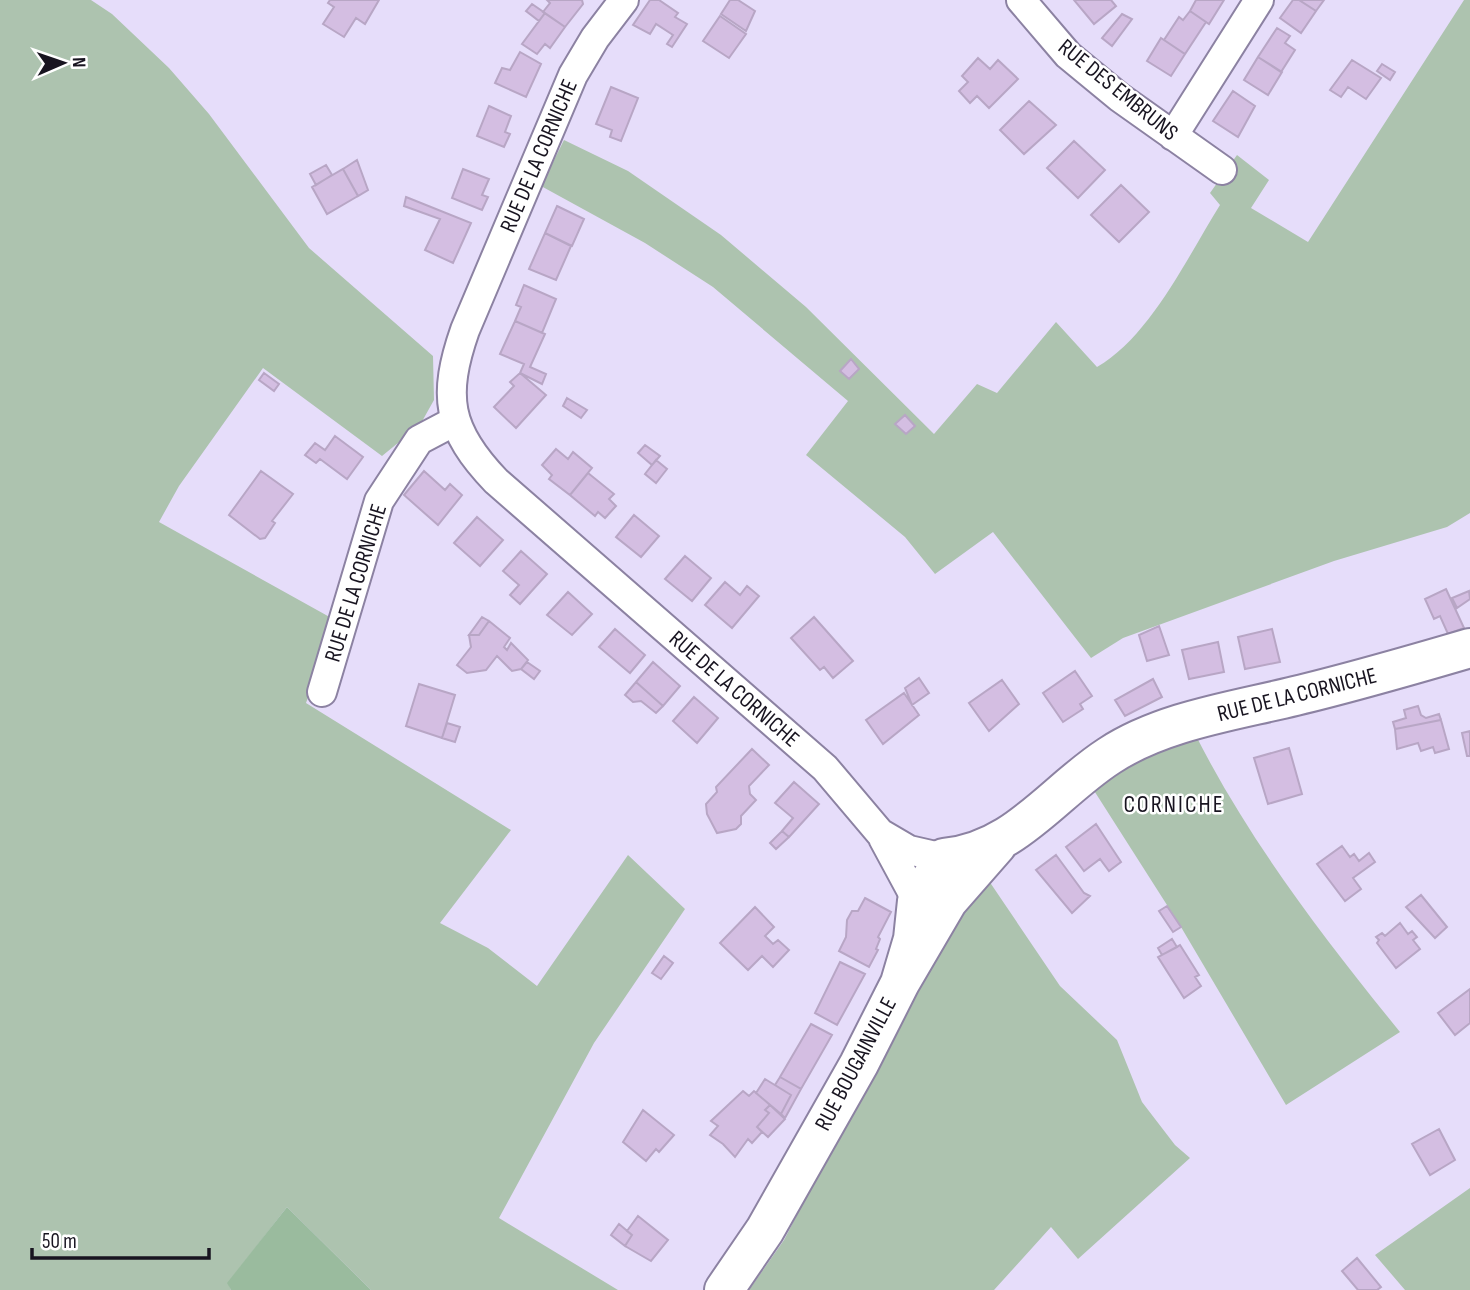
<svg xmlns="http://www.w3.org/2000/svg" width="1470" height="1290" font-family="'Sofia Sans Condensed',sans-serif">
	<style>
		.green { fill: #adc3af }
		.forest { fill: #9abb9e }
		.building { fill: #d4bee2; stroke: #b8a6c5; stroke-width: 2 }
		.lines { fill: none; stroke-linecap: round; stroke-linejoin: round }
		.street-casing { stroke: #8c82a2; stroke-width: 32 }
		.secondary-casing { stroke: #8c82a2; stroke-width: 42 }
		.street { stroke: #fff; stroke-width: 28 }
		.secondary { stroke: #fff; stroke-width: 38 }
		.labels { text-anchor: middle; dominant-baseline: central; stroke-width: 5; stroke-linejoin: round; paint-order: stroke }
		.street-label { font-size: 23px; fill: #181420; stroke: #fff }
		.neighbourhood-label { font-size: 24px; letter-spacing: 2px; fill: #181420; stroke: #fff }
	</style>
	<rect width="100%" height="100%" fill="#e6ddfa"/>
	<path class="green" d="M 0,0 L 91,0 L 112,14 L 169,68 L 209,114 L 309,248 L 433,356 L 434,400 L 420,425 L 382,456 L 263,368 L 179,486 L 159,522 L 335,620 L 306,703 L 511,830 L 440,923 L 488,948 L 537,986 L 628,855 L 685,909 L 594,1043 L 499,1218 L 618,1290 L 371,1290 L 287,1207 L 228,1283 L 231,1290 L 0,1290 Z
		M 1464,0 L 1470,0 L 1470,513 L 1447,527 L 1334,561 L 1123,638 L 1091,658 L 993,532 L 935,574 L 905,537 L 806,455 L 848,401 L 713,287 L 645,243 L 541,186 L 564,140 L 628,171 L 721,235 L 806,307 L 934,434 L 977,384 L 997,393 L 1056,322 L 1097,367 C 1150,337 1188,256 1220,205 L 1210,193 L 1237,155 L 1269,180 L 1251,208 L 1308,242 Z
		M 1194,732 C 1249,841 1323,937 1400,1032 L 1286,1105 L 1181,927 L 1093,789 L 1117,770 Z
		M 987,878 L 1060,986 L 1117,1040 L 1142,1102 L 1175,1145 L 1190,1158 L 1078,1259 L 1051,1227 L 994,1290 L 749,1290 L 784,1240 L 950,921 Z
		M 1470,1188 L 1470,1290 L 1405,1290 L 1375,1255 Z"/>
	<path class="forest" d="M 287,1207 L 371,1290 L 231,1290 L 227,1283 Z"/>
	<path class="building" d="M 330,0 L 379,0 L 365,24 L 356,18 L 344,37 L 323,24 L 334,7 L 328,3 Z
		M 547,0 L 582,0 L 583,4 L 565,27 L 543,12 L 550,3 Z
		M 650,0 L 659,0 L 678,13 L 675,17 L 687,24 L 672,47 L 667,44 L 673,35 L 656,24 L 650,34 L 633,25 Z
		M 730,0 L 738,0 L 755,11 L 746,31 L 721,14 Z
		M 1074,0 L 1111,0 L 1116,6 L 1094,24 Z
		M 1224,0 L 1209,24 L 1190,11 L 1196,0 Z
		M 1293,0 L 1299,0 L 1316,11 L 1301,33 L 1280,18 Z
		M 1299,0 L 1324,0 L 1316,11 Z
		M 532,4 L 545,13 L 539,21 L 526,11 Z
		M 1190,11 L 1206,22 L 1185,54 L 1164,40 L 1179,17 L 1183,20 Z
		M 545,13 L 565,27 L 550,48 L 545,44 L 537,54 L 522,44 Z
		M 1122,14 L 1132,19 L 1112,46 L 1102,38 Z
		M 720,16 L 746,34 L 729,58 L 703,41 Z
		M 1277,28 L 1290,36 L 1285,43 L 1295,50 L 1281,72 L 1258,57 Z
		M 1161,38 L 1185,54 L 1171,76 L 1147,61 Z
		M 520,52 L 541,64 L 526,97 L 495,83 L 502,68 L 510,70 Z
		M 1258,57 L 1282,72 L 1268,95 L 1244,80 Z
		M 978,58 L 990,69 L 998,60 L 1018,79 L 989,108 L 977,96 L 970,103 L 959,91 L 968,82 L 962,76 Z
		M 1352,60 L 1381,78 L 1366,99 L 1348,87 L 1341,97 L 1330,90 Z
		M 1382,64 L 1395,72 L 1390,80 L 1377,71 Z
		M 611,87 L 638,98 L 621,141 L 610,137 L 612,130 L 596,124 Z
		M 1233,91 L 1255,106 L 1238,137 L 1213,121 Z
		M 1029,101 L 1056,125 L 1024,154 L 1000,130 Z
		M 489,106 L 511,116 L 505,132 L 510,134 L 504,147 L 477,136 Z
		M 1074,141 L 1105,170 L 1078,198 L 1047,168 Z
		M 357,160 L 368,190 L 358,196 L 343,169 Z
		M 326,165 L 332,175 L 316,185 L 310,174 Z
		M 343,169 L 358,196 L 327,214 L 312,187 Z
		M 463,169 L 489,179 L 482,195 L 488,197 L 482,210 L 452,198 Z
		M 1121,185 L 1149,212 L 1119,242 L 1091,215 Z
		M 406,197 L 471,223 L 453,263 L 425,250 L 440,219 L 404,206 Z
		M 557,206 L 584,219 L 572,246 L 545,233 Z
		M 545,233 L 571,246 L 556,280 L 529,269 Z
		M 524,285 L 556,299 L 542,333 L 515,321 L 521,307 L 516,305 Z
		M 515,321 L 545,334 L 530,367 L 546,374 L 542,384 L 520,373 L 524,364 L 500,354 Z
		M 851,359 L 859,369 L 849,379 L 840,371 Z
		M 264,373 L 279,384 L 274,391 L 259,380 Z
		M 520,373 L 546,395 L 516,428 L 494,407 L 514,386 L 510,382 Z
		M 567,398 L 587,410 L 581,418 L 563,406 Z
		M 905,415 L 915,426 L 906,434 L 895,424 Z
		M 335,436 L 363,457 L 347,479 L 320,459 L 316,463 L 305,455 L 315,443 L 325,450 Z
		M 645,445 L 660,456 L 652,465 L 638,453 Z
		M 556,449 L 568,459 L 573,452 L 592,468 L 570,495 L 549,479 L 552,475 L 542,465 Z
		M 656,460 L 667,469 L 656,483 L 645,474 Z
		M 261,471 L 293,494 L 272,521 L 275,523 L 265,538 L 260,539 L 229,515 Z
		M 424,471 L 445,490 L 450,484 L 462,495 L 438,525 L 404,495 Z
		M 588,473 L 614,494 L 609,499 L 616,506 L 605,518 L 598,512 L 595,516 L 570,495 Z
		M 634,515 L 659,536 L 641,557 L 616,537 Z
		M 477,517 L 503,540 L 480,566 L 454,543 Z
		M 521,551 L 547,574 L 520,604 L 510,595 L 519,585 L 503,571 Z
		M 685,556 L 711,578 L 692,601 L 665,579 Z
		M 725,582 L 740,595 L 747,586 L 759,596 L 732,628 L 705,605 Z
		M 1446,589 L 1464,628 L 1448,634 L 1440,616 L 1434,619 L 1425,599 Z
		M 1469,591 L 1470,599 L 1457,608 L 1452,598 Z
		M 568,592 L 592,614 L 572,635 L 547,615 Z
		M 482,617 L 489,621 L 479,635 L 469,635 Z
		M 814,617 L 853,661 L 833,678 L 824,667 L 820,670 L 791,638 Z
		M 489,621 L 510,638 L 504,647 L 507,650 L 511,643 L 528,660 L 521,669 L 512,671 L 497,656 L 486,670 L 467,673 L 457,665 L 471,647 L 469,635 L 479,635 Z
		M 1159,626 L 1169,655 L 1147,661 L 1139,635 Z
		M 615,629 L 645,655 L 630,673 L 599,647 Z
		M 1272,629 L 1280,662 L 1245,669 L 1238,637 Z
		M 1218,642 L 1224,672 L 1189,679 L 1182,650 Z
		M 527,662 L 540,671 L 534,679 L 521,669 Z
		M 653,662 L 680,686 L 663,706 L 636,682 Z
		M 1075,671 L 1092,696 L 1080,704 L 1083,709 L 1063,722 L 1043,693 Z
		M 919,678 L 929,693 L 912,705 L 905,688 Z
		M 1153,679 L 1162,697 L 1125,716 L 1115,700 Z
		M 1002,680 L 1019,704 L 989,731 L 969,703 Z
		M 636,682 L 663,706 L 656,713 L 641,701 L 633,702 L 625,695 Z
		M 419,684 L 455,695 L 442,738 L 406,726 Z
		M 904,693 L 919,715 L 883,744 L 866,720 Z
		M 694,697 L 718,718 L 697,743 L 673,721 Z
		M 1418,706 L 1421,715 L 1426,718 L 1439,714 L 1441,720 L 1395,729 L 1393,722 L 1406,718 L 1404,710 Z
		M 1441,720 L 1449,749 L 1435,753 L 1433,747 L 1421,751 L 1418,743 L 1397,749 L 1395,729 Z
		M 447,723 L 460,727 L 455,742 L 442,738 Z
		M 1470,731 L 1470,756 L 1467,756 L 1462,733 Z
		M 1289,748 L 1302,794 L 1268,804 L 1254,758 Z
		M 752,749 L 769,765 L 749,786 L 750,794 L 756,800 L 741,816 L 741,824 L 736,829 L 717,833 L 707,814 L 706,804 L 717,792 L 716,787 Z
		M 794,782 L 819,804 L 789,837 L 782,831 L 793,818 L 775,803 Z
		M 1096,824 L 1121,862 L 1109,871 L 1100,859 L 1084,871 L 1066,847 Z
		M 782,831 L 789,837 L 776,849 L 770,843 Z
		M 1342,846 L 1350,857 L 1354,854 L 1359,861 L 1369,853 L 1375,862 L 1353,878 L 1361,889 L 1345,901 L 1317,864 Z
		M 1056,855 L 1084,893 L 1090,896 L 1072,913 L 1036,870 Z
		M 1421,895 L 1447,927 L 1435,938 L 1406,907 Z
		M 865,898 L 891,912 L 878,937 L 880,939 L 876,949 L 878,950 L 869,967 L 839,951 L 846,937 L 847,920 L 852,911 L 858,911 Z
		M 1167,906 L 1181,927 L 1173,932 L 1159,911 Z
		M 755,907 L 774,927 L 765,936 L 773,944 L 778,940 L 789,950 L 773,967 L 762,956 L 748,970 L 720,943 Z
		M 1400,923 L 1408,934 L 1412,931 L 1417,937 L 1413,940 L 1420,949 L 1396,968 L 1377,943 L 1379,940 L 1376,937 L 1382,933 L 1385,936 Z
		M 1172,939 L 1177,947 L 1162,955 L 1158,948 Z
		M 1180,945 L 1199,975 L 1195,977 L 1201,986 L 1184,998 L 1158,957 Z
		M 664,956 L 673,963 L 661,979 L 652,973 Z
		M 840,962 L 865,974 L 837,1025 L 815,1013 Z
		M 1470,989 L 1470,1023 L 1455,1035 L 1438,1013 Z
		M 811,1024 L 832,1035 L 801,1089 L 780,1077 Z
		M 780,1077 L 801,1089 L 785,1118 L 781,1114 L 791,1095 L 775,1085 Z
		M 765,1079 L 791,1095 L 781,1114 L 756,1093 Z
		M 743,1091 L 749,1096 L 754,1091 L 770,1105 L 765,1110 L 769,1113 L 757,1127 L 762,1132 L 752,1143 L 748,1139 L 735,1157 L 723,1144 L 710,1135 L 718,1126 L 711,1121 Z
		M 770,1105 L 785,1119 L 768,1137 L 757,1127 L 769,1113 L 765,1110 Z
		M 643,1110 L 674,1135 L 659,1152 L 656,1149 L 646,1161 L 623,1142 Z
		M 1439,1129 L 1455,1160 L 1430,1175 L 1412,1144 Z
		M 638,1216 L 668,1240 L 651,1261 L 625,1246 L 632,1235 L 627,1231 Z
		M 619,1224 L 632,1235 L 625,1246 L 611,1235 Z
		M 1357,1258 L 1381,1287 L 1377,1290 L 1358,1290 L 1342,1271 Z"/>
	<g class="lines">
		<defs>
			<path id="street" d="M 624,0 L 595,38 L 573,75 L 465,330 C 442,396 447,430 496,481 L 825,768 L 880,833 L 909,850 L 944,858 L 947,873
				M 1021,0 L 1068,55 L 1119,97 L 1222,170
				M 1173,136 L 1259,0
				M 322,692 L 379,501 L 419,440 L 455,421
				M 883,838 L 917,901"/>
			<path id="secondary" d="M 900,983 L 913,939 L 917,901 L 944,858 C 1016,851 1052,793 1109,756 C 1162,721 1234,711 1295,696 C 1354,682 1412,665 1470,648
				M 724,1290 L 765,1230 L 859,1064 L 900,983 L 948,901 L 997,845"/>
		</defs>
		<use href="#street" class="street-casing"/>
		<use href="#secondary" class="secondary-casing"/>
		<use href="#street" class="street"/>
		<use href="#secondary" class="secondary"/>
	</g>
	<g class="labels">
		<g class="street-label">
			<text transform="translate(1118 90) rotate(39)">RUE DES EMBRUNS</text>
			<text transform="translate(539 156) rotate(-67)">RUE DE LA CORNICHE</text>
			<text transform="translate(356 583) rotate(-73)">RUE DE LA CORNICHE</text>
			<text transform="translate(734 689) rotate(41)">RUE DE LA CORNICHE</text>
			<text transform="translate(1297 695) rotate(-14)">RUE DE LA CORNICHE</text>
			<text transform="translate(856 1064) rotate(-62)">RUE BOUGAINVILLE</text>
		</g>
		<g class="neighbourhood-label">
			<text x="1174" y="804">CORNICHE</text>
		</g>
	</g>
	<g transform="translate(63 63) rotate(88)" stroke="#ffffff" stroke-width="5" paint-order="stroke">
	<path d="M0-5L12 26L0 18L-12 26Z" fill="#181420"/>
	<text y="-10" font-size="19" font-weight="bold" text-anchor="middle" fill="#181420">N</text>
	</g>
	<path d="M32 1248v10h177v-10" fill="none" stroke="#181420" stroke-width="3.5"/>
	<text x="42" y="1248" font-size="21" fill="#181420" stroke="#ffffff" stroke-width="5" paint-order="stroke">50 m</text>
</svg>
